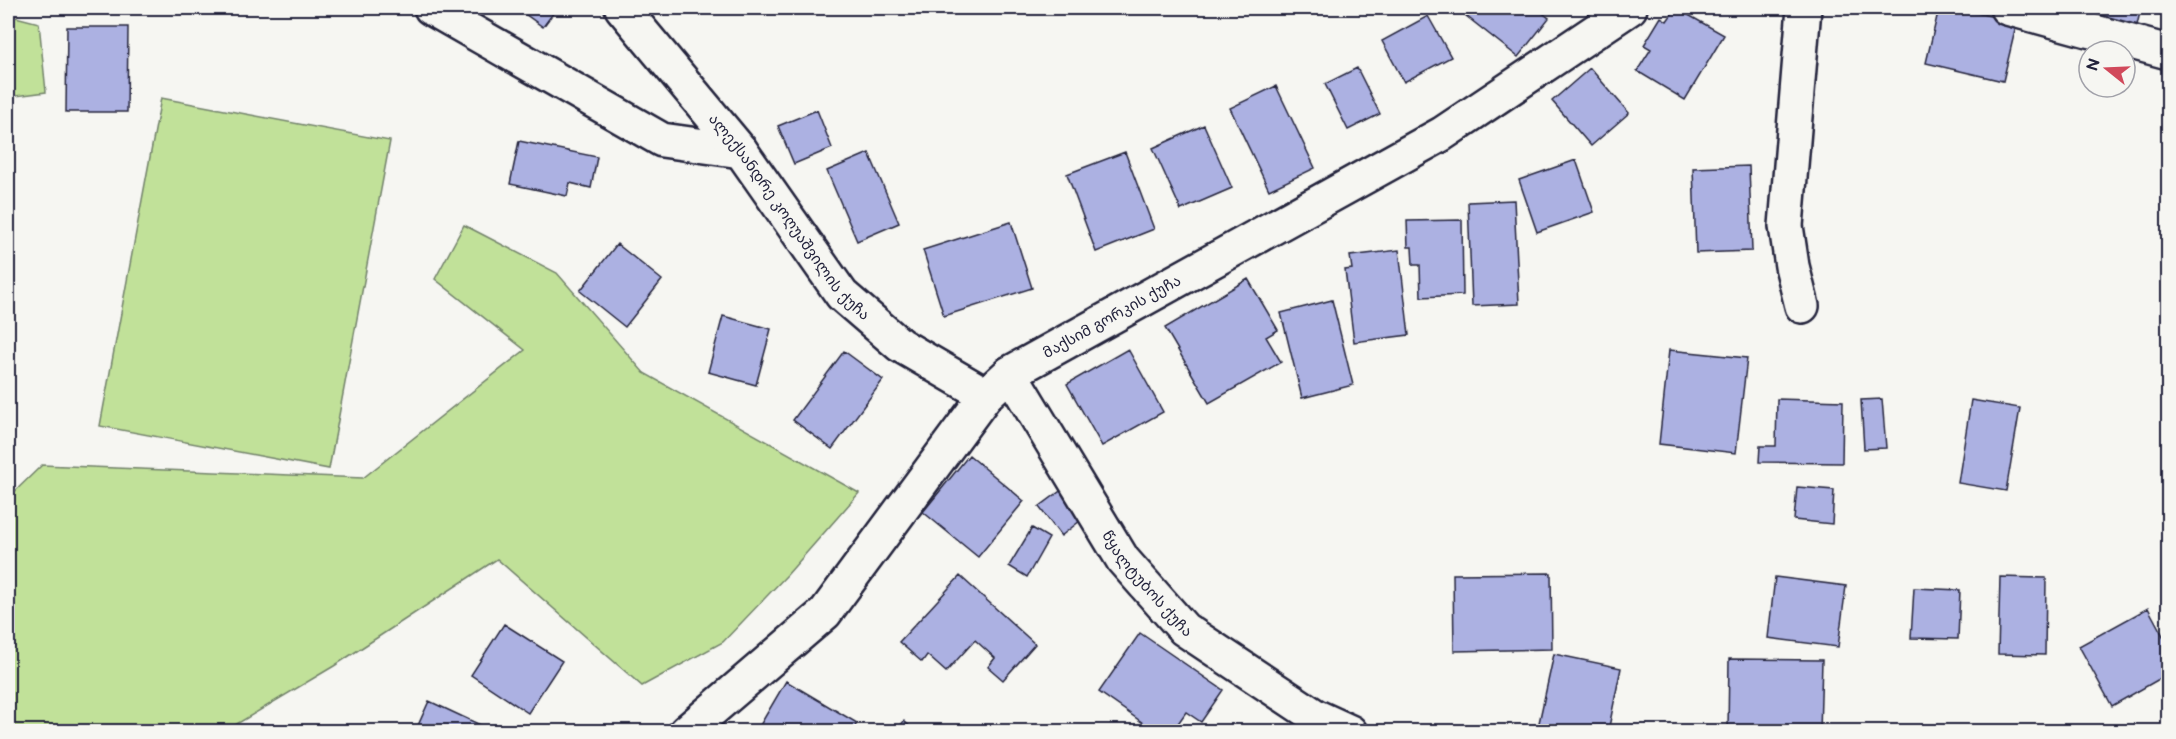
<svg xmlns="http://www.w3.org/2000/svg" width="2176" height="739" font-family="'Balsamiq Sans','Noto Sans Georgian',sans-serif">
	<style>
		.green { fill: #c1e199; stroke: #72826a; stroke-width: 1.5 }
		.building { fill: #acb1e2; stroke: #22223b; stroke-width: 1.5 }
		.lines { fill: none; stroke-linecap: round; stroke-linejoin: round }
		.minor-casing { stroke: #22223b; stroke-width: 38 }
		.minor { stroke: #f6f6f2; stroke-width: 33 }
		.labels { text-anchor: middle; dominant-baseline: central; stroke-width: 6; stroke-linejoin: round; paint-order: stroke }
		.street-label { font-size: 15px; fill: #22223b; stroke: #f6f6f2 }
	</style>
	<rect width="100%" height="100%" fill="#f6f6f2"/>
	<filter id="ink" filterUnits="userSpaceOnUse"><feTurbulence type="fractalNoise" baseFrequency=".0167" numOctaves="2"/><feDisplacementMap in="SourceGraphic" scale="12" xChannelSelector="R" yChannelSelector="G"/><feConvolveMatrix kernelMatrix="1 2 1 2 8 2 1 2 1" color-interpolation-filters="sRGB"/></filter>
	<g filter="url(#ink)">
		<path class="green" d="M 8,15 L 39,23 L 46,92 L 8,97 Z
			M 161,98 L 390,141 L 329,469 L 100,426 Z
			M 464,225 L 557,273 L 644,373 L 859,493 L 787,575 L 723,642 L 642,686 L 497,559 L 334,666 L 225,731 L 8,731 L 8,498 L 42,465 L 363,478 L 525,350 L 435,279 Z"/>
		<path class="building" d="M 530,8 L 557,8 L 543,27 L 525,14 Z
			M 1456,8 L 1536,8 L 1549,18 L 1518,57 Z
			M 1676,8 L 1724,35 L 1685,100 L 1637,71 L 1651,49 L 1644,45 L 1661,17 L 1667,21 Z
			M 1939,8 L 1955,8 L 2017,22 L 2003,81 L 1926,63 Z
			M 2095,8 L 2141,8 L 2137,25 L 2094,14 Z
			M 1428,16 L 1451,57 L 1404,82 L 1382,41 Z
			M 67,27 L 128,27 L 127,112 L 66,112 Z
			M 1357,68 L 1380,114 L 1348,130 L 1325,84 Z
			M 1590,68 L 1629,113 L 1591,146 L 1552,101 Z
			M 1276,86 L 1315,168 L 1269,190 L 1230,108 Z
			M 817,110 L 832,148 L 794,164 L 778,126 Z
			M 1204,125 L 1232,188 L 1181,210 L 1153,148 Z
			M 519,141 L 597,157 L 591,188 L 570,183 L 567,196 L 510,184 Z
			M 1125,152 L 1154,229 L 1096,252 L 1067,174 Z
			M 869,153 L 899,223 L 857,241 L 827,171 Z
			M 1576,160 L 1594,212 L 1537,232 L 1519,180 Z
			M 1749,166 L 1752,251 L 1696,253 L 1693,168 Z
			M 1514,200 L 1519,304 L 1472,306 L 1468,202 Z
			M 1462,220 L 1463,295 L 1421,297 L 1420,265 L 1413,265 L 1412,247 L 1408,247 L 1407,221 Z
			M 1011,222 L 1032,288 L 944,316 L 923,250 Z
			M 617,244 L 662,280 L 625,327 L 580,291 Z
			M 1399,250 L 1409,335 L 1354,342 L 1345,270 L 1352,269 L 1350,256 Z
			M 1248,279 L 1278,330 L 1266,337 L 1281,362 L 1209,403 L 1165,328 Z
			M 1332,300 L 1353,385 L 1302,398 L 1281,313 Z
			M 723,316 L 771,329 L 756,385 L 708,372 Z
			M 1128,349 L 1163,412 L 1102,446 L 1067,384 Z
			M 1669,350 L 1747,358 L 1736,453 L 1659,444 Z
			M 844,351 L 883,380 L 832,449 L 793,420 Z
			M 1777,399 L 1843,401 L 1842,463 L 1759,462 L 1760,446 L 1776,446 Z
			M 1882,399 L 1886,448 L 1864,449 L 1861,400 Z
			M 1971,400 L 2020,408 L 2006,491 L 1958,483 Z
			M 969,455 L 1024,501 L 978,557 L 923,512 Z
			M 1797,487 L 1834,490 L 1832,524 L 1794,520 Z
			M 1063,489 L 1085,517 L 1061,536 L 1039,507 Z
			M 1032,528 L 1049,538 L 1027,577 L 1009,566 Z
			M 1551,573 L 1552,649 L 1454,651 L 1453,574 Z
			M 960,576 L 1035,644 L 1003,680 L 988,667 L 995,658 L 975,640 L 946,672 L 927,655 L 922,662 L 899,642 Z
			M 1775,577 L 1846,586 L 1838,647 L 1768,638 Z
			M 2000,577 L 2046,578 L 2045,655 L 1998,654 Z
			M 1914,588 L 1960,590 L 1958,639 L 1911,638 Z
			M 2148,608 L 2168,645 L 2168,674 L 2112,706 L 2079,646 Z
			M 504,624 L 562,661 L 528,713 L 471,675 Z
			M 1140,633 L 1223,690 L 1201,722 L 1186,712 L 1172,732 L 1156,732 L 1099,692 Z
			M 1554,654 L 1621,668 L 1608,732 L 1537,732 Z
			M 1729,659 L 1822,660 L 1820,732 L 1728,732 Z
			M 786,681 L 857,723 L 852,732 L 766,732 L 759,727 Z
			M 429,701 L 491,730 L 491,732 L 420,732 L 416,730 Z
			M 904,721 L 916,732 L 895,732 Z"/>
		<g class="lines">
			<defs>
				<g id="minor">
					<path d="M 431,8 L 662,140 L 741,151"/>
					<path id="s1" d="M 622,8 L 741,151 L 842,295 L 900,345 L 986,395"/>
					<path d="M 2007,8 L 2168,52"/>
					<path d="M 1802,306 L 1792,266 L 1786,226 L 1804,8"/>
					<path id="s2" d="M 1010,373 L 1123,560 L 1184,629 L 1315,716 L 1350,732"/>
					<path id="s3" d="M 686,732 L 825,613 L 986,395 L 1010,373 L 1442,134 L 1630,8"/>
				</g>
			</defs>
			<use href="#minor" class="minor-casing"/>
			<use href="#minor" class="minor"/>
		</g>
	</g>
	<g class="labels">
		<g class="street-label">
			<text stroke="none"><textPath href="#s1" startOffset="268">ალექსანდრე კოღუაშვილის ქუჩა</textPath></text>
			<text stroke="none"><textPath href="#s3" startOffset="603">მაქსიმ გორკის ქუჩა</textPath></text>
			<text stroke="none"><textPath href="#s2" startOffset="252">წყალტუბოს ქუჩა</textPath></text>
		</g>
	</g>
	<rect width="2176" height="739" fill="none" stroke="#f6f6f2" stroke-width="30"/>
	<rect x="15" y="15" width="2146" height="709" fill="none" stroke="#22223b" stroke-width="2" filter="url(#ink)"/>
	<g transform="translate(2107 69) rotate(288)"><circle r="28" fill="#f6f6f2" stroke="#a1a1a9" stroke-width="1.5"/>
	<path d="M0-4.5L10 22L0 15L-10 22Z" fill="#d1495b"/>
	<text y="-9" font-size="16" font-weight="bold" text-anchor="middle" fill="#22223b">N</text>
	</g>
</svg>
